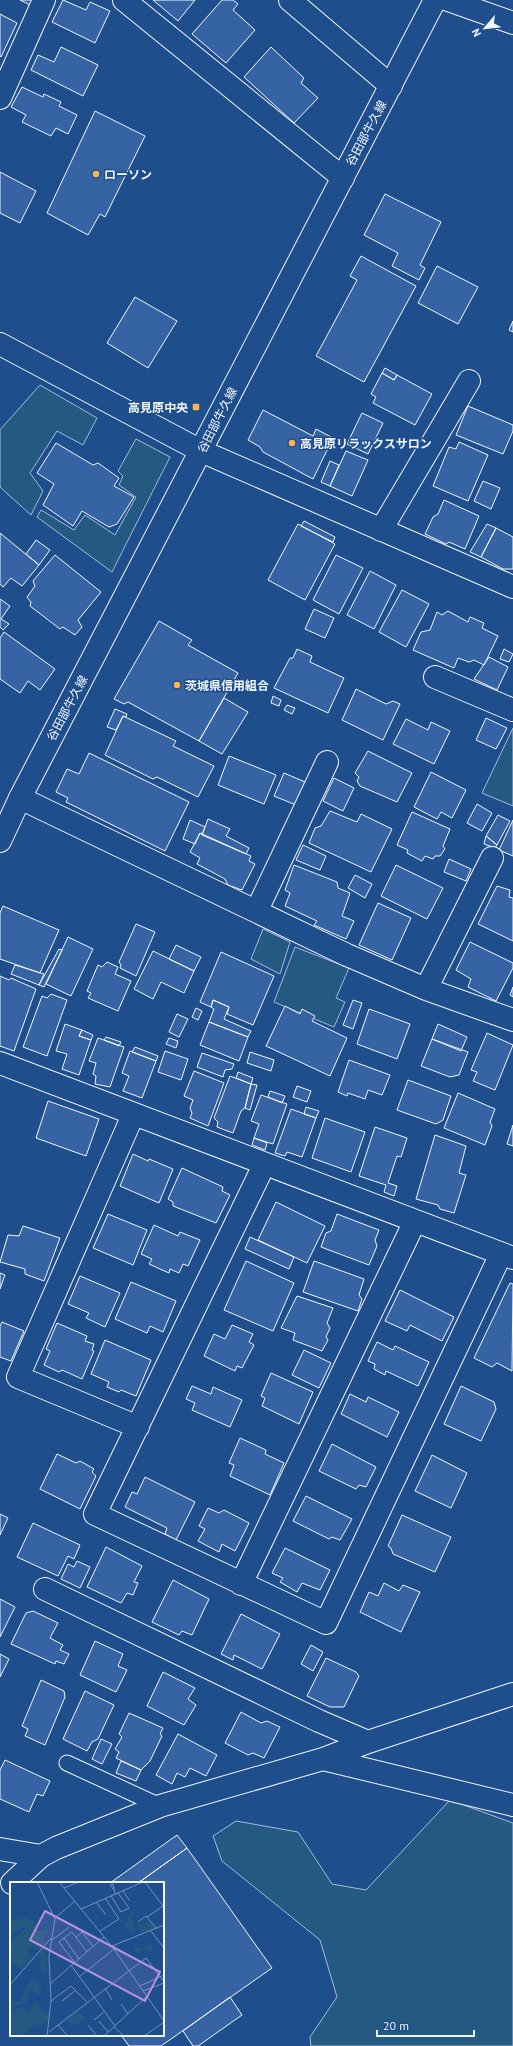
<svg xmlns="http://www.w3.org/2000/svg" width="513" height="2046" font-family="'PT Sans','Noto Sans JP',sans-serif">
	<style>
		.green { fill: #245a82; stroke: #a8bbd7 }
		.building { fill: #3563a3; stroke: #f2f6ff }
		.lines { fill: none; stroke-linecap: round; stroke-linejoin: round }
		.lane-casing { stroke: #f2f6ff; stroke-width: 17 }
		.street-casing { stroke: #f2f6ff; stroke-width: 24 }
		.secondary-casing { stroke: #f2f6ff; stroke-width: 24 }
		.lane { stroke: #1f4e8c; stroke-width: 15 }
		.street { stroke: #1f4e8c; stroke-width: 22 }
		.secondary { stroke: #1f4e8c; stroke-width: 22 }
		.poi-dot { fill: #ffb74d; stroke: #1f4e8c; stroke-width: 1.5 }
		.labels { text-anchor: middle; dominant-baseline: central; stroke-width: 3; stroke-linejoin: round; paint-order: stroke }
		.street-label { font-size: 12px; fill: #f2f6ff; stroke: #1f4e8c }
		.poi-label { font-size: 12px; font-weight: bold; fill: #f2f6ff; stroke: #1f4e8c; text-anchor: start }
		.inset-road { fill: none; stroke: #7391ba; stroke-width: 1 }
		.view { fill: #b691df; fill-opacity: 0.15; stroke: #b691df; stroke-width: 2 }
		.inset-edge { fill: none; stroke: #f2f6ff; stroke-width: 2 }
	</style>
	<rect width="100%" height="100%" fill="#1f4e8c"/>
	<path class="green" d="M 40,385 L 97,418 L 83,445 L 57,431 L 30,473 L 43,491 L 31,515 L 0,487 L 0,430 Z
		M 136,439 L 170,457 L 112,572 L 37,517 L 41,510 L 74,530 L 85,515 L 115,535 L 136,497 L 119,485 L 123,476 L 118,471 Z
		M 513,728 L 513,806 L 482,793 Z
		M 263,929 L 290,942 L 280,974 L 251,959 Z
		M 295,947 L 349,968 L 336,998 L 345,1002 L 334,1027 L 274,1002 Z
		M 450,1800 L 513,1823 L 513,2046 L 311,2046 L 310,2037 L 337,1997 L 320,1940 L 222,1861 L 213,1836 L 236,1821 L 298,1832 L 332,1884 L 366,1890 Z"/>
	<path class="building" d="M 20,0 L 32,0 L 30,5 Z
		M 63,0 L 86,10 L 90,2 L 110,11 L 95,43 L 52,22 Z
		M 153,0 L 195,0 L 178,21 Z
		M 222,0 L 233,0 L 238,4 L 233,10 L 255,30 L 226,63 L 192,34 Z
		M 0,14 L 17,23 L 1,57 L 0,56 Z
		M 61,47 L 98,65 L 83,96 L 31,70 L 38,55 L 54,62 Z
		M 271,47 L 304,78 L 301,83 L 318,98 L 294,123 L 244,77 Z
		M 22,87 L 43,97 L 44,94 L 61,102 L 59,106 L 77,115 L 68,134 L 56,128 L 51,136 L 22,122 L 26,115 L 11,107 Z
		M 95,111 L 145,136 L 105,217 L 100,214 L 88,235 L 47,213 Z
		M 0,172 L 36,191 L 20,223 L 0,213 Z
		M 385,194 L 441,222 L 420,265 L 425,268 L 419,280 L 392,266 L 398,253 L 364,235 Z
		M 361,256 L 416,286 L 364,382 L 316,356 L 357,280 L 350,276 Z
		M 437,266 L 478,287 L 458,324 L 418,303 Z
		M 135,297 L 177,321 L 148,368 L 107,343 Z
		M 513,321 L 513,332 L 509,330 Z
		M 385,368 L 397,375 L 394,380 L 382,373 Z
		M 382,373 L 394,380 L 397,375 L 432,394 L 415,425 L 373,403 L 376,397 L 371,394 Z
		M 468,406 L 513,425 L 513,431 L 503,454 L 456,435 Z
		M 263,410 L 313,436 L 316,429 L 333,438 L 313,479 L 263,452 L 260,447 L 248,440 Z
		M 362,413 L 383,423 L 368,454 L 347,444 Z
		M 459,442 L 488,455 L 468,501 L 433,486 L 449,447 L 456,449 Z
		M 56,443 L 93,465 L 98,463 L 119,478 L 114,486 L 134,497 L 117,524 L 109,527 L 82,511 L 73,526 L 43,505 L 54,484 L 37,473 Z
		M 346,451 L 368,460 L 352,496 L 330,486 Z
		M 330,461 L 339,465 L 330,486 L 321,482 Z
		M 483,481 L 500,488 L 491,509 L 474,501 Z
		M 444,500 L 479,516 L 465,549 L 449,542 L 446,544 L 425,534 L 433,517 L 438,514 Z
		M 304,521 L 335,537 L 333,542 L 301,526 Z
		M 298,524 L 335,544 L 305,600 L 268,580 Z
		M 487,524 L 496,528 L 481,557 L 470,552 Z
		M 496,528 L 513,537 L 513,569 L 503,569 L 481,557 Z
		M 0,533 L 39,565 L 22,586 L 11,578 L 3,587 L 0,584 Z
		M 36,540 L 50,550 L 39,565 L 26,554 Z
		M 55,555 L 101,592 L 78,620 L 82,627 L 75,635 L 63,627 L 60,629 L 30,606 L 31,602 L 27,597 L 35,586 L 33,581 Z
		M 336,555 L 363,568 L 339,614 L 313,600 Z
		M 370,571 L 396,585 L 374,629 L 347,615 Z
		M 402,590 L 429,604 L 406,647 L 379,632 Z
		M 0,599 L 10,606 L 1,619 L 9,624 L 3,630 L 0,627 Z
		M 314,609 L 334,618 L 325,638 L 305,629 Z
		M 448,611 L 468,622 L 470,617 L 484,623 L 482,628 L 498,636 L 484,665 L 474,660 L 469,662 L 458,658 L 454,668 L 413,650 L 421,632 L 430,630 L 437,612 L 442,615 Z
		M 159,621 L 192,640 L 188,645 L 238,673 L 199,741 L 128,702 L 124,704 L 114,699 Z
		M 4,632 L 55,669 L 40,690 L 28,681 L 20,693 L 0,679 L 0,638 Z
		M 297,649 L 312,656 L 310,662 L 344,678 L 328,713 L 274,688 L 290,658 L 293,658 Z
		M 504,649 L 513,654 L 509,662 L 500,659 Z
		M 489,657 L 508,667 L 497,690 L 474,679 Z
		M 356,689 L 386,704 L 393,701 L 400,704 L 383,740 L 342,720 Z
		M 273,696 L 281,700 L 279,706 L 271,703 Z
		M 224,698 L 248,712 L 222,754 L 199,741 Z
		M 287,705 L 295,708 L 292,714 L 284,710 Z
		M 115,709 L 127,714 L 126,717 L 123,716 L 116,730 L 107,727 Z
		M 123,716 L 176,741 L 173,746 L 214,766 L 198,797 L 157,777 L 153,779 L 105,755 Z
		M 486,718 L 507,728 L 496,749 L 476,740 Z
		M 406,719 L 428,730 L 431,722 L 450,731 L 434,764 L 393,744 Z
		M 368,751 L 412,773 L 397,802 L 360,786 L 357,781 L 359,777 L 355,773 Z
		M 89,753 L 189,802 L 165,851 L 66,802 L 68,798 L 56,792 L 67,769 L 79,774 Z
		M 229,756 L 276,775 L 264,804 L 218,785 Z
		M 431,772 L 466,790 L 452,818 L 441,812 L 437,819 L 414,807 Z
		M 284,773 L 305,782 L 296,805 L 274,796 Z
		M 334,778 L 354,788 L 343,811 L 323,801 Z
		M 477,804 L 492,813 L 482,831 L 467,823 Z
		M 330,811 L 357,822 L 361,814 L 392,829 L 371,872 L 309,843 L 315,828 L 321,826 Z
		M 412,812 L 450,829 L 443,846 L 445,849 L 440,856 L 435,856 L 433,859 L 425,856 L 422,861 L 407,853 L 408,850 L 397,845 Z
		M 498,815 L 510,821 L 497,845 L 486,836 Z
		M 208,819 L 230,829 L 226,836 L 249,848 L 246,854 L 202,835 Z
		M 190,820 L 205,827 L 202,835 L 200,833 L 195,844 L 183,839 Z
		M 513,820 L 513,856 L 499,850 Z
		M 200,833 L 251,856 L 249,861 L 255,864 L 242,890 L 228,885 L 225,879 L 197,864 L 200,858 L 190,852 Z
		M 486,836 L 497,845 L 495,848 L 484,844 Z
		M 303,845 L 326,856 L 320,870 L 296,860 Z
		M 449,859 L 471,869 L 466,881 L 444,872 Z
		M 294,865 L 337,882 L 338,888 L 350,893 L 342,916 L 354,921 L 346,939 L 314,925 L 317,921 L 285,906 L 290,893 L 285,890 Z
		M 396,865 L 443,888 L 427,919 L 381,896 Z
		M 355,875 L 372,884 L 365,898 L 348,888 Z
		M 497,886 L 510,890 L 509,897 L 513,898 L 513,941 L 478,924 Z
		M 378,903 L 411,918 L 392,960 L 359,945 Z
		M 3,906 L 59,930 L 40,973 L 0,959 L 0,913 Z
		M 136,924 L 155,932 L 136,976 L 120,968 L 121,965 L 119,962 Z
		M 68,937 L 93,949 L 71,996 L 46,984 Z
		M 470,942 L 513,963 L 513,968 L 496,1001 L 468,987 L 471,979 L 456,970 Z
		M 176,945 L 201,957 L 194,971 L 169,959 Z
		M 59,949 L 62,950 L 44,987 L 39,985 Z
		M 153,951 L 194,971 L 184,993 L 161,982 L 153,999 L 134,989 Z
		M 221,952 L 274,976 L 253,1025 L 227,1014 L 229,1007 L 213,1000 L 211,1007 L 200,1002 Z
		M 107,962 L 118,967 L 115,974 L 131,981 L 118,1011 L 88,998 L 91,993 L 87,991 L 98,965 L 102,967 Z
		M 15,965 L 44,974 L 39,985 L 11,974 Z
		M 0,976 L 9,980 L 11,978 L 36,989 L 14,1051 L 0,1046 Z
		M 513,987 L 513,997 L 510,995 Z
		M 51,994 L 67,1000 L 47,1056 L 23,1047 L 42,996 L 47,998 Z
		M 213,1000 L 229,1007 L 224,1019 L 251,1031 L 248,1037 L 209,1022 L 214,1009 L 211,1007 Z
		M 353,1000 L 362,1003 L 353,1029 L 343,1025 Z
		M 285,1006 L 300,1014 L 302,1009 L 315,1016 L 312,1021 L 347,1038 L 330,1076 L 266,1046 Z
		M 196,1008 L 202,1011 L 198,1020 L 192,1017 Z
		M 369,1009 L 410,1024 L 397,1059 L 357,1044 Z
		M 177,1014 L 188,1019 L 179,1037 L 169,1032 Z
		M 209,1022 L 248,1037 L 239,1061 L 200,1045 Z
		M 65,1024 L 82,1030 L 79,1036 L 91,1040 L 79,1075 L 62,1069 L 67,1054 L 56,1051 Z
		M 438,1024 L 467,1037 L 461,1051 L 432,1039 Z
		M 82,1030 L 93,1035 L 91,1040 L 79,1036 Z
		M 487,1033 L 513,1045 L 495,1090 L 473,1081 L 477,1072 L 471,1070 Z
		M 106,1037 L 121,1042 L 119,1046 L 104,1040 Z
		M 98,1038 L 124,1047 L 110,1087 L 95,1084 L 96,1076 L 93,1074 L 96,1063 L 89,1061 Z
		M 169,1038 L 178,1041 L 176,1048 L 166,1044 Z
		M 432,1039 L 468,1052 L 459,1075 L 450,1077 L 421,1066 Z
		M 135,1047 L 158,1056 L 156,1061 L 132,1052 Z
		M 130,1051 L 156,1061 L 142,1098 L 123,1091 L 129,1076 L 122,1073 Z
		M 165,1051 L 188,1059 L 181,1080 L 158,1072 Z
		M 250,1052 L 274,1060 L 271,1071 L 247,1063 Z
		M 202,1053 L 234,1064 L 232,1069 L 225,1070 L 223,1077 L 197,1067 Z
		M 349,1060 L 390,1075 L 382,1095 L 368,1090 L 365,1099 L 348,1093 L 347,1096 L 338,1092 Z
		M 194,1071 L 224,1083 L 208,1126 L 190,1118 L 192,1113 L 190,1108 L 193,1100 L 184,1096 Z
		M 238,1072 L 253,1078 L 251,1084 L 236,1078 Z
		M 230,1076 L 251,1084 L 245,1108 L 241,1111 L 233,1133 L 217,1127 L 218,1122 L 214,1118 Z
		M 408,1080 L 451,1096 L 443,1120 L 436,1124 L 397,1110 Z
		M 251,1084 L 257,1085 L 250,1110 L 245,1108 Z
		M 297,1086 L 311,1091 L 307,1102 L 293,1097 Z
		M 270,1091 L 285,1096 L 282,1103 L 268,1097 Z
		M 458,1093 L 495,1109 L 490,1122 L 492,1126 L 485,1145 L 444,1128 Z
		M 261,1095 L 287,1104 L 273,1144 L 254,1138 L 259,1124 L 251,1121 Z
		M 48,1101 L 99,1119 L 86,1156 L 36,1138 Z
		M 306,1107 L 319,1111 L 316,1118 L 304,1114 Z
		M 291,1109 L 316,1118 L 302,1157 L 287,1152 L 285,1156 L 275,1153 Z
		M 325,1118 L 365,1132 L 351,1172 L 312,1158 Z
		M 513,1125 L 513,1146 L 507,1144 Z
		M 375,1127 L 407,1138 L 401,1157 L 397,1156 L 388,1183 L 397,1186 L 394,1196 L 384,1192 L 386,1185 L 359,1176 Z
		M 435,1135 L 466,1146 L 459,1173 L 466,1175 L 454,1213 L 440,1209 L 438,1205 L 416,1199 Z
		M 254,1138 L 267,1143 L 265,1150 L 252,1145 Z
		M 133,1154 L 148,1161 L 149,1159 L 173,1169 L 159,1203 L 120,1186 Z
		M 182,1168 L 223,1187 L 222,1191 L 230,1195 L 216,1223 L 173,1206 L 173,1202 L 168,1199 Z
		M 276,1202 L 325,1226 L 307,1263 L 258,1240 Z
		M 108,1214 L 147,1230 L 133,1265 L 93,1248 Z
		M 337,1214 L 379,1230 L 375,1240 L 377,1246 L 369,1265 L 321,1247 L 326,1233 L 331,1231 Z
		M 154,1225 L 178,1236 L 180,1232 L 200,1240 L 188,1266 L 183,1264 L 179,1273 L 170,1269 L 169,1273 L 149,1264 L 152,1259 L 141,1254 Z
		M 23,1226 L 60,1238 L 44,1281 L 25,1274 L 25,1269 L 0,1262 L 8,1235 L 19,1236 Z
		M 250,1237 L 294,1257 L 289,1269 L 245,1249 Z
		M 246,1261 L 294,1283 L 273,1331 L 224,1310 Z
		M 314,1261 L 364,1279 L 359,1295 L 362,1299 L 358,1311 L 303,1292 Z
		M 0,1273 L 5,1275 L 0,1289 Z
		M 80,1276 L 120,1293 L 105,1327 L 86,1318 L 89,1313 L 68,1304 Z
		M 131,1282 L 176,1301 L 163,1332 L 150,1326 L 147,1333 L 115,1319 Z
		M 510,1283 L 513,1284 L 512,1371 L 497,1363 L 492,1367 L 474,1358 Z
		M 400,1290 L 454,1317 L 442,1341 L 410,1325 L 407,1331 L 385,1321 Z
		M 297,1296 L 333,1308 L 327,1323 L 330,1328 L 326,1337 L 328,1340 L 322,1351 L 293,1340 L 295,1333 L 281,1328 Z
		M 2,1322 L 24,1331 L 11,1361 L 0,1357 L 0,1326 Z
		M 57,1323 L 87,1336 L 85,1341 L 94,1344 L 92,1350 L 94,1351 L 82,1379 L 62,1370 L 59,1372 L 44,1365 L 50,1351 L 46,1349 Z
		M 232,1325 L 253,1334 L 249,1342 L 254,1345 L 242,1368 L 237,1366 L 235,1371 L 204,1356 L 214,1334 L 225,1339 Z
		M 105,1340 L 151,1360 L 136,1396 L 121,1390 L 119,1392 L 107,1387 L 109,1382 L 91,1374 Z
		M 377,1342 L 393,1350 L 395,1346 L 429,1362 L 418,1386 L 386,1371 L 385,1375 L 374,1369 L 375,1364 L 368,1361 Z
		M 304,1350 L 331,1363 L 319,1388 L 292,1375 Z
		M 271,1373 L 313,1392 L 299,1424 L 262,1406 L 265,1398 L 261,1396 Z
		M 192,1386 L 211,1394 L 213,1387 L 242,1400 L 230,1427 L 192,1410 L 195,1403 L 186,1399 Z
		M 461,1386 L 494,1402 L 496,1409 L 481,1441 L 444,1424 Z
		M 350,1394 L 366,1402 L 368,1397 L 399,1412 L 387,1437 L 341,1414 Z
		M 240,1438 L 266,1450 L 265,1454 L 284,1463 L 270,1495 L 230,1476 L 234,1465 L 229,1463 Z
		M 332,1444 L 376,1467 L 366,1487 L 359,1485 L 356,1489 L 319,1471 Z
		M 57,1454 L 76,1463 L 80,1461 L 94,1469 L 92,1472 L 96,1476 L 80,1509 L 40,1489 Z
		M 432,1455 L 467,1473 L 451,1508 L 415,1491 Z
		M 145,1477 L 195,1502 L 176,1540 L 165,1534 L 167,1528 L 125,1507 L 132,1492 L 137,1494 Z
		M 306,1496 L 352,1519 L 340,1540 L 332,1537 L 329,1539 L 293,1521 Z
		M 208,1508 L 219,1513 L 224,1510 L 249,1523 L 235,1551 L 222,1544 L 219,1552 L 198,1541 L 205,1529 L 199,1526 Z
		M 0,1514 L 8,1518 L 0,1535 Z
		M 402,1515 L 451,1537 L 435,1572 L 393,1554 L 391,1548 L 388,1546 Z
		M 33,1523 L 80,1545 L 74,1559 L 68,1556 L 58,1576 L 17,1557 Z
		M 106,1547 L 142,1566 L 134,1582 L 138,1583 L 133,1595 L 127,1593 L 121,1603 L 87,1587 Z
		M 285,1548 L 330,1570 L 320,1590 L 302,1583 L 297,1592 L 280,1582 L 283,1578 L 272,1573 Z
		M 77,1561 L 90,1567 L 80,1588 L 61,1579 L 68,1564 L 74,1567 Z
		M 173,1580 L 209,1599 L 192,1635 L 182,1631 L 179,1635 L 152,1622 Z
		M 384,1583 L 399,1591 L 403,1585 L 420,1592 L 401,1632 L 360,1612 L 369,1592 L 378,1596 Z
		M 0,1599 L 15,1607 L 0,1637 Z
		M 33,1611 L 58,1623 L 50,1638 L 63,1645 L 60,1650 L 69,1654 L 64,1664 L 56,1661 L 55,1664 L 11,1644 L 26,1613 Z
		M 241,1614 L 280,1634 L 262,1669 L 234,1655 L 233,1660 L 221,1654 Z
		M 95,1641 L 123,1654 L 118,1666 L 127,1670 L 116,1692 L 80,1675 Z
		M 311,1645 L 323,1652 L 313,1671 L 301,1664 Z
		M 0,1654 L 9,1659 L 0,1677 Z
		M 326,1658 L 356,1672 L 359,1676 L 344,1707 L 330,1707 L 307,1696 Z
		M 163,1672 L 195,1688 L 188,1699 L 196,1705 L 184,1725 L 147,1706 Z
		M 41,1680 L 64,1691 L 65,1697 L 45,1745 L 25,1736 L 28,1729 L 22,1726 Z
		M 85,1691 L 114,1705 L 98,1739 L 92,1742 L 87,1751 L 63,1739 Z
		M 241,1712 L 261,1723 L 267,1721 L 280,1727 L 264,1758 L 253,1753 L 248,1755 L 225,1743 Z
		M 129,1713 L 163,1728 L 160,1734 L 162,1736 L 150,1761 L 141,1770 L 116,1758 L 119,1752 L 115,1749 L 122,1737 L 119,1734 Z
		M 178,1734 L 217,1755 L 206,1776 L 190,1768 L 185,1777 L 177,1773 L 172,1784 L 156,1775 Z
		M 101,1739 L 112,1744 L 102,1764 L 92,1759 Z
		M 5,1760 L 50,1781 L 43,1796 L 37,1794 L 29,1812 L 0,1799 L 0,1770 Z
		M 121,1761 L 141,1770 L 136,1781 L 116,1773 Z
		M 177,1835 L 187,1848 L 138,1883 L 110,1883 Z
		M 187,1848 L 272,1968 L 161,2046 L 129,2046 L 121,2035 L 163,2035 L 163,1883 L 138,1883 Z
		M 230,1997 L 242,2015 L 198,2046 L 193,2046 L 183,2031 Z"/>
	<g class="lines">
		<defs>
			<path id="lane" d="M 67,1763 L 160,1806"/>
			<path id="street" d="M 124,0 L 343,178
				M 290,0 L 391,86
				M 448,0 L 513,23
				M 0,98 L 44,0
				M 0,344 L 201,451 L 513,587
				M 381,530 L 469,381
				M 435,677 L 513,710
				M 20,798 L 347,955 L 426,989 L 513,1020
				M 257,910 L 327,762
				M 426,989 L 492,858
				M 0,1063 L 513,1258
				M 133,1115 L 18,1377 L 138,1427
				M 264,1165 L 95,1514 L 326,1623 L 501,1254
				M 241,1584 L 415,1221
				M 45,1589 L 319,1721 L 368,1742
				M 323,1759 L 513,1805
				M 12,1883 L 41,1856 L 56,1848 L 160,1806 L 323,1759 L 368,1742 L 513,1694"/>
			<path id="secondary" d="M 0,841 L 20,798 L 435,0
				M 0,1849 L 41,1856"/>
		</defs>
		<use href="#lane" class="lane-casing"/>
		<use href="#street" class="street-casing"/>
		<use href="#secondary" class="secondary-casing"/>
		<use href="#lane" class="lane"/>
		<use href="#street" class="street"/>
		<use href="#secondary" class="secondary"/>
	</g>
	<g class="poi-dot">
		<circle cx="96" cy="174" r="4"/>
		<rect x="192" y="403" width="8" height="8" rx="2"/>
		<circle cx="292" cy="443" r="4"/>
		<circle cx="177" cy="685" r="4"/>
	</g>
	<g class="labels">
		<g class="street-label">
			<text transform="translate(366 133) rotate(-62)">谷田部牛久線</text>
			<text transform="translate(217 420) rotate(-63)">谷田部牛久線</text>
			<text transform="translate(67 708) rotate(-62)">谷田部牛久線</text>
		</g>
		<g class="poi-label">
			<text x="104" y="174">ローソン</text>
			<text x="188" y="407" text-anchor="end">高見原中央</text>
			<text x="300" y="443">高見原リラックスサロン</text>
			<text x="185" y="685">茨城県信用組合</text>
		</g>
	</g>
	<g transform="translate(10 1882)">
		<rect width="154" height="154" fill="#1f4e8c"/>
		<path d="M 119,27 L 125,34 L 120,35 L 124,41 L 122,42 L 125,48 L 120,51 L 118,48 L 122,45 L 117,46 L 114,42 L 119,40 L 117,37 L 113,39 L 121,33 L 119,29 L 115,29 ZM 17,35 L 17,38 L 24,39 L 28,49 L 39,47 L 41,49 L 33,54 L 35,61 L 28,68 L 24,64 L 18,69 L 22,75 L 11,87 L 3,81 L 0,82 L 0,68 L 2,58 L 19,44 L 7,48 L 0,55 L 0,36 L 2,39 ZM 139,39 L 145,46 L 132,51 L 127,44 ZM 140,61 L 144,66 L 141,70 L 135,67 L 126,71 L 123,65 L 134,66 L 137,64 L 141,68 L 138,63 ZM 33,67 L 36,70 L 37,87 L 34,91 L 29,83 L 32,77 L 28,73 ZM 21,98 L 27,100 L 32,108 L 28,113 L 23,108 L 19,110 L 16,121 L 3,124 L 2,130 L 14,124 L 17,131 L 20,131 L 23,124 L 28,120 L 32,129 L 39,131 L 38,139 L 30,144 L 27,141 L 11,154 L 0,154 L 0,118 L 10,120 ZM 67,129 L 76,137 L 66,143 L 60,141 L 57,138 Z" fill="#245a82"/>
		<path class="inset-road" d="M 27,0 L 45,37 L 39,74 L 41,119 L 37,154M 49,0 L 104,67 L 154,139M 135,0 L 154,25M 54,6 L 69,0M 104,8 L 100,3 L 103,2 L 105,12M 113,9 L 120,19M 101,14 L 111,30 L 119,26 L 108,11M 86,20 L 96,33M 71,27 L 133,0M 137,35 L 153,24M 45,36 L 65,19M 128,40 L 136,34 L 146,46M 140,48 L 154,66M 90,49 L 109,37 L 95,16M 66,55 L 72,50 L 83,64M 54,56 L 69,77M 41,59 L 59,45M 102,64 L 154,43M 65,81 L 49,60 L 62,50 L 77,70M 61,83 L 105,144M 69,95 L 104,67M 40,102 L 94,55M 0,103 L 41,56M 130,104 L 154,93M 95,106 L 102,118M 133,109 L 154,101M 41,119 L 61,104 L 77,120M 52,119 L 66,108M 111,122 L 118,132M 84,138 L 95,129M 89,139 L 98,150M 48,143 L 58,154M 78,143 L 87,154M 104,145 L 114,154M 39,150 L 136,76 L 154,100M 94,154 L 137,114M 134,154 L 154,140"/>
		<path class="view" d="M 35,29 L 150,90 L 135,119 L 20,58 Z"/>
		<rect width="154" height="154" class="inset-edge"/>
	</g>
	<g transform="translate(485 28) rotate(242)" stroke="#1f4e8c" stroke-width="3" paint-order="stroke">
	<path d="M0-3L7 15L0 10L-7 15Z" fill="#f2f6ff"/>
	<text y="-6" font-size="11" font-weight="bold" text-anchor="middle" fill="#f2f6ff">N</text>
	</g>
	<path d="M377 2030v6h97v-6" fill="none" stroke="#f2f6ff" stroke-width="2"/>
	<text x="383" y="2030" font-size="12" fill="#f2f6ff" stroke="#1f4e8c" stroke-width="3" paint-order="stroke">20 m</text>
</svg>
